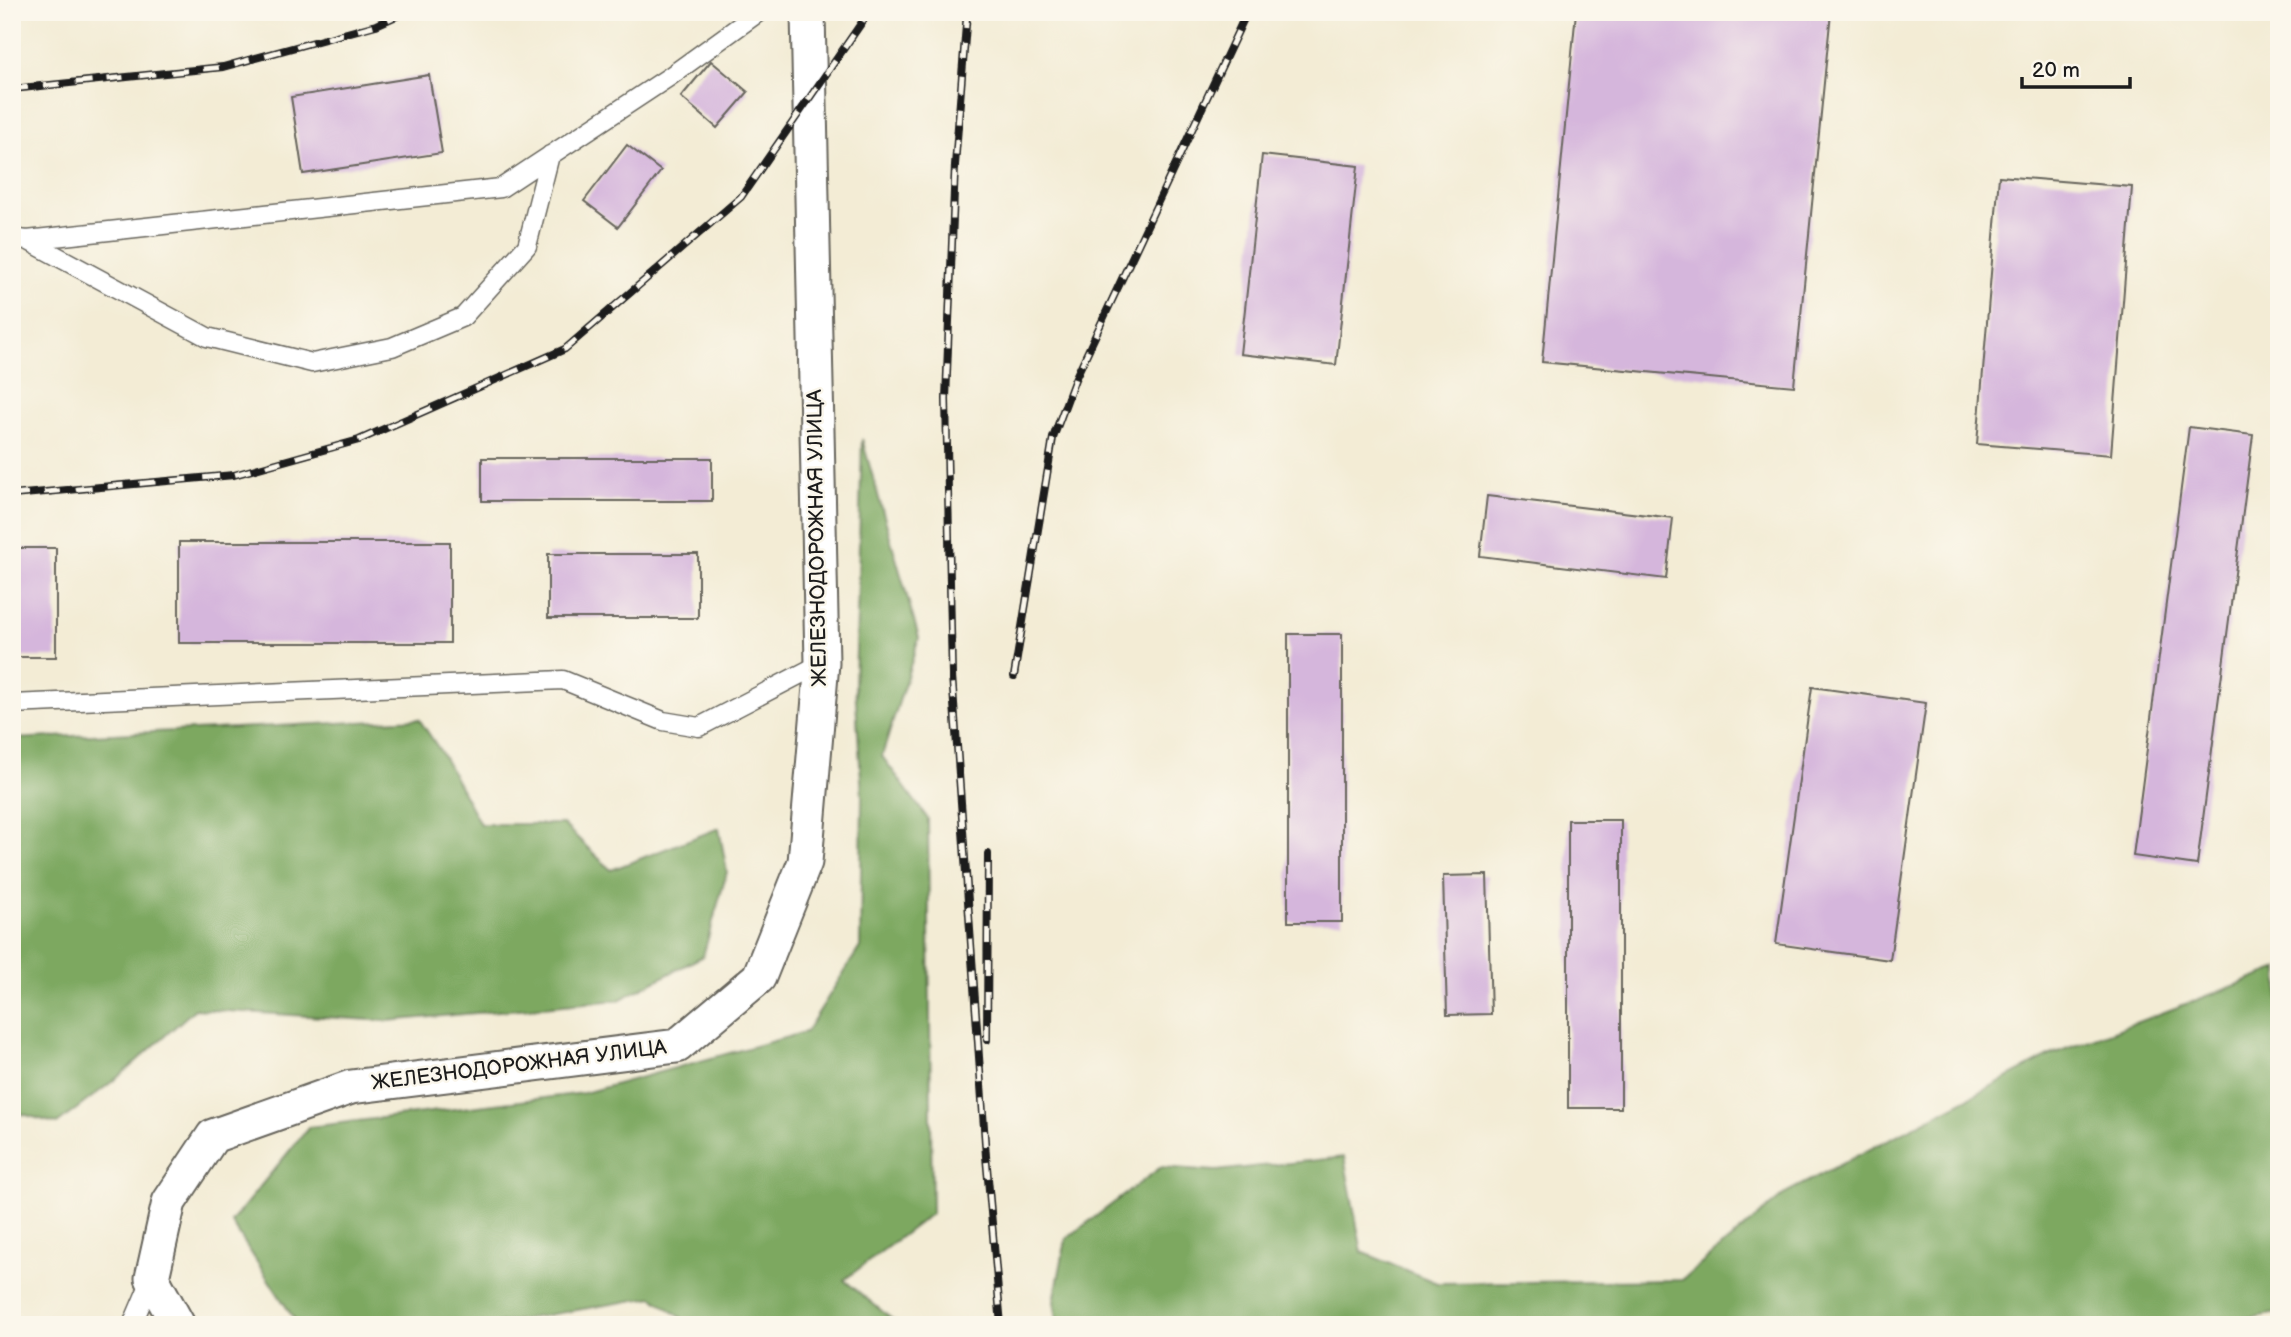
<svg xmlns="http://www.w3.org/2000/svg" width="2291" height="1337" font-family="'Balsamiq Sans',sans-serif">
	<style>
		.forest { fill: #7da860; stroke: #4c623e; stroke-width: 2 }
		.building { fill: #d5b6dc }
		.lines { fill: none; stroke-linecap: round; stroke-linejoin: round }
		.lane-casing { stroke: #67655d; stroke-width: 21 }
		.street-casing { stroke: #67655d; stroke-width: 37 }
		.lane { stroke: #fff; stroke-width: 18 }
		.street { stroke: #fff; stroke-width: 33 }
		.rail-casing { stroke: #1c1c1c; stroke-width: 8 }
		.rail { stroke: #fbf7ec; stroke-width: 5; stroke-dasharray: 16; stroke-linecap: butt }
		.labels { text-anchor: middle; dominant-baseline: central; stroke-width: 5; stroke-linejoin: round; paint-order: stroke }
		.street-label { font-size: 21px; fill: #1c1c1c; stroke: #fbf7ec }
	</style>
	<rect width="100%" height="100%" fill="#fbf7ec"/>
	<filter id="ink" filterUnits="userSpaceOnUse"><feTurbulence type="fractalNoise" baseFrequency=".0143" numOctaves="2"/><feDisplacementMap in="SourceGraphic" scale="14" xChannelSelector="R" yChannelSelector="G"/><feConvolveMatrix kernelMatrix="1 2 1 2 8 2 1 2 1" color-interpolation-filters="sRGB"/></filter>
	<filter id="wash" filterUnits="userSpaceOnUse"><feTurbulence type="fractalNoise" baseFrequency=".00686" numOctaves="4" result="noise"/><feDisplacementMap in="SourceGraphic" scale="28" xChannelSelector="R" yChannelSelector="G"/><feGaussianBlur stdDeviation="1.57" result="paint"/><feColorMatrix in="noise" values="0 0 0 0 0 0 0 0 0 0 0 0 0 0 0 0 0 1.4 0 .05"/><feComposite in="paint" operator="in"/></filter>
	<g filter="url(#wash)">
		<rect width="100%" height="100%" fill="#f3ecd5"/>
		<path class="forest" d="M 862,439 L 919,638 L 882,756 L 928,819 L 932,1213 L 844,1280 L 899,1325 L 691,1325 L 653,1297 L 489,1325 L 298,1325 L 231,1222 L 309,1127 L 584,1093 L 806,1032 L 860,947 L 862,796 L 855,685 Z
			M 419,719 L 441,752 L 480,824 L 563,824 L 611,870 L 719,828 L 727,872 L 703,956 L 619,1000 L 387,1021 L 195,1009 L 122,1074 L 57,1124 L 12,1111 L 12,739 Z
			M 2279,969 L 2279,1313 L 2236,1320 L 2236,1325 L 1058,1325 L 1054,1301 L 1066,1239 L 1161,1167 L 1216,1171 L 1344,1157 L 1362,1252 L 1437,1283 L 1682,1280 L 1787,1192 L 2055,1053 Z"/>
		<g id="blocks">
			<path class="building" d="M 1576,12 L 1831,12 L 1794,386 L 1542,362 Z
				M 711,61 L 748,92 L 717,128 L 681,97 Z
				M 429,75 L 442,153 L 303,174 L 291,97 Z
				M 627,145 L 661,171 L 618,227 L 584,201 Z
				M 1262,155 L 1358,166 L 1336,365 L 1240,354 Z
				M 1999,176 L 2132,187 L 2111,455 L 1977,444 Z
				M 2189,427 L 2253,435 L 2197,865 L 2133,856 Z
				M 482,458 L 712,458 L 712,501 L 482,501 Z
				M 1487,496 L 1673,518 L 1666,579 L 1480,556 Z
				M 179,542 L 450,542 L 450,643 L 179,643 Z
				M 12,548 L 56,548 L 56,657 L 12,657 Z
				M 548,554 L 698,554 L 698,618 L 548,618 Z
				M 1288,634 L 1342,634 L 1342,922 L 1288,922 Z
				M 1812,687 L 1926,703 L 1890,960 L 1776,944 Z
				M 1568,820 L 1621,820 L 1621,1108 L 1568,1108 Z
				M 1487,875 L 1491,1014 L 1447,1015 L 1443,876 Z"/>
		</g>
	</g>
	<g filter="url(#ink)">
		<use href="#blocks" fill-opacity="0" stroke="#67655d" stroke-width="2"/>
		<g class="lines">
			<defs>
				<path id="lane" d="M 12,238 L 27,240 L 501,188 L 669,77 L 759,12
					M 27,240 L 207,337 L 312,363 L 392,347 L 463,317 L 527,246 L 550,155
					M 12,704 L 563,680 L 663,721 L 699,727 L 822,663
					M 132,1325 L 152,1278"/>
				<path id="street" d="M 178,1325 L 152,1278 L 169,1202 L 213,1136 L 351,1087 L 677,1046 L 759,977 L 805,862 L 822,663 L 808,12"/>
			</defs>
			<use href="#lane" class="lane-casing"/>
			<use href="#street" class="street-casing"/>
			<use href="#lane" class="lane"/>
			<use href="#street" class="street"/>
			<defs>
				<path id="rail" d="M 967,12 L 955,165 L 946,399 L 952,675 L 986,1156 L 1001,1325
					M 12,89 L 223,67 L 376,25 L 405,12
					M 12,495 L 234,475 L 359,440 L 565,349 L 741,197 L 869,12
					M 1014,676 L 1053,438 L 1075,379 L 1247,12
					M 987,1040 L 988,854"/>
			</defs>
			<use href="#rail" class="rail-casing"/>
			<use href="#rail" class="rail"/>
		</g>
	</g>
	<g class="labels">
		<g class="street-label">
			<text transform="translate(817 538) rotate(-91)">ЖЕЛЕЗНОДОРОЖНАЯ УЛИЦА</text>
			<text transform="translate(519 1065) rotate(-7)">ЖЕЛЕЗНОДОРОЖНАЯ УЛИЦА</text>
		</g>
	</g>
	<rect width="2291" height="1337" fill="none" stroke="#fbf7ec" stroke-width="42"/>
	<path d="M2022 77v10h108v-10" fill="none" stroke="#1c1c1c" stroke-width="3.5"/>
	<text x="2032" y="77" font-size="21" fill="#1c1c1c" stroke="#fbf7ec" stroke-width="5" paint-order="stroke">20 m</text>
</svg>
